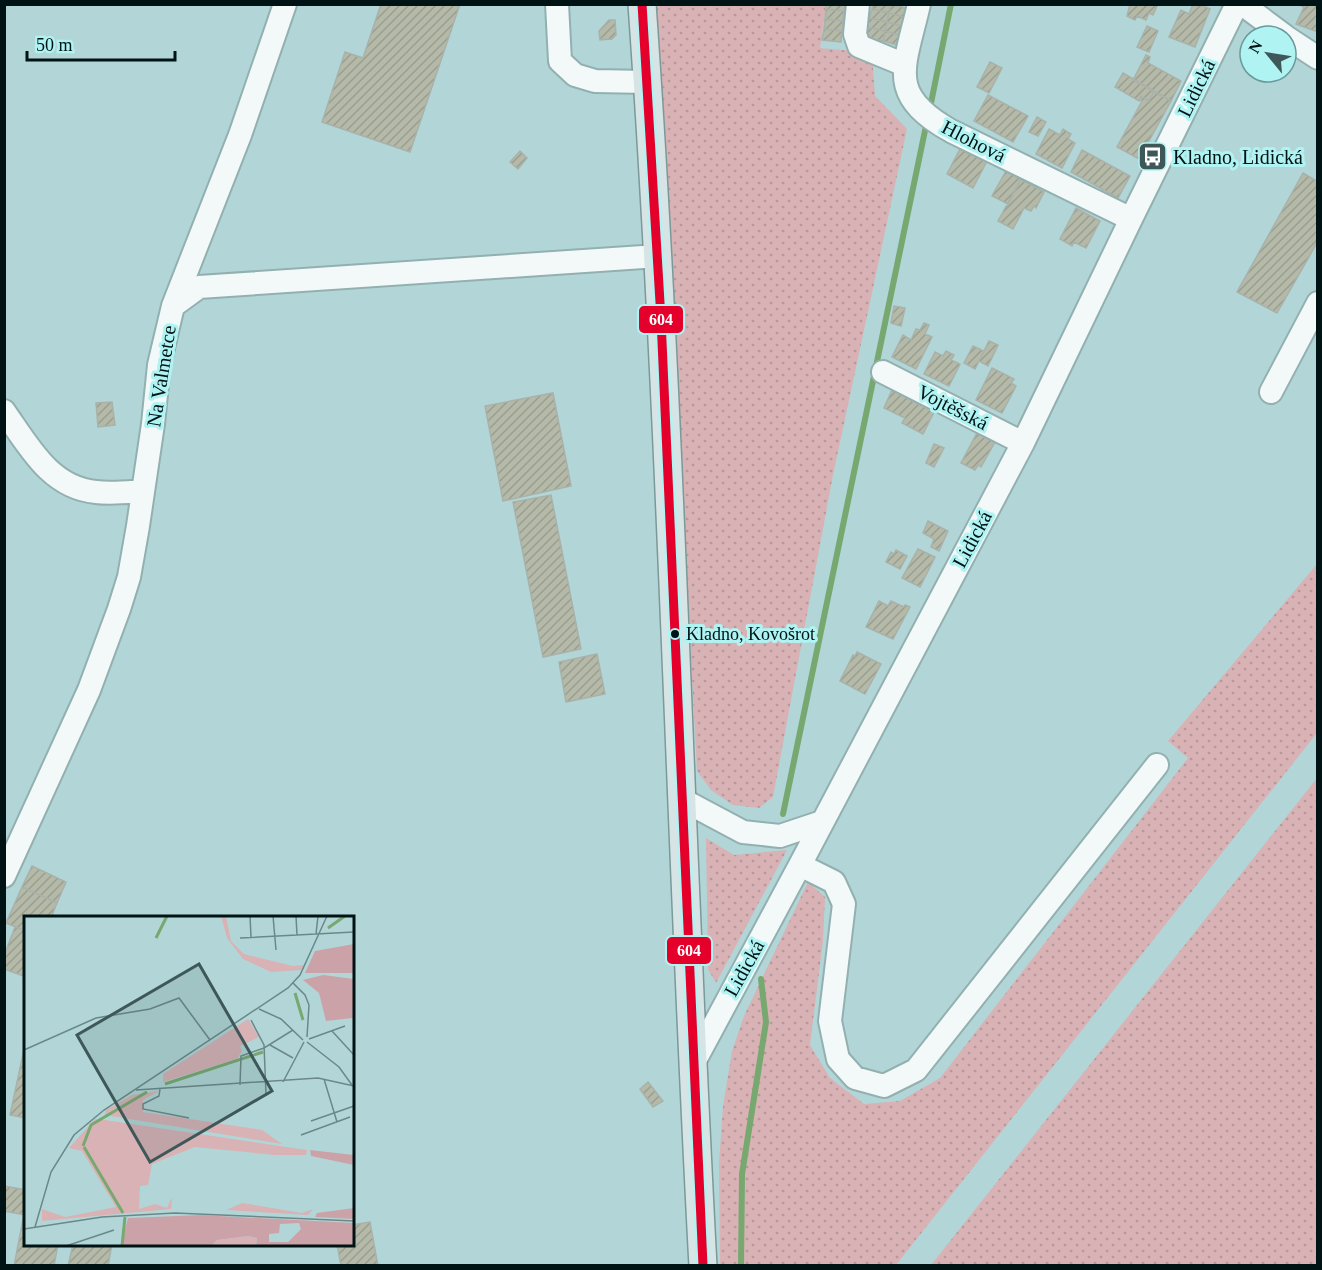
<svg xmlns="http://www.w3.org/2000/svg" width="1322" height="1270" font-family="'Times New Roman',serif">
	<style>
		.grass { fill: url(#grass-dots) }
		.lines { fill: none; stroke-linecap: round; stroke-linejoin: round }
		.stream { stroke: #77a86f; stroke-width: 6 }
		.building { fill: url(#building-hatch); stroke: #a8b2aa; stroke-width: 1.5 }
		.minor-casing { stroke: #93b0b0; stroke-width: 26 }
		.major-casing { stroke: #7a9999; stroke-width: 30 }
		.minor { stroke: #f3f9f9; stroke-width: 22 }
		.major { stroke: #d7e4e5; stroke-width: 27 }
		.bus-1-casing { stroke: #b0f3f3; stroke-width: 14 }
		.bus-1 { stroke: #e4002b; stroke-width: 9 }
		.bus-dot { fill: #001314; stroke: #b0f3f3; stroke-width: 2 }
		.labels { text-anchor: middle; dominant-baseline: central; stroke-width: 6; stroke-linejoin: round; paint-order: stroke }
		.bus-label { font-size: 18px; fill: #001314; stroke: #b0f3f3; text-anchor: start }
		.street-label { font-size: 20px; fill: #001314; stroke: #b0f3f3 }
		.poi-label { font-size: 20px; fill: #001314; stroke: #b0f3f3; text-anchor: start }
		.inset-river { fill: none; stroke: #77a86f; stroke-width: 3 }
		.inset-road { fill: none; stroke: #6b8889; stroke-width: 1.5 }
		.view { fill: #3e5758; fill-opacity: 0.15; stroke: #3e5758; stroke-width: 3 }
		.inset-edge { fill: none; stroke: #001314; stroke-width: 3 }
		.line-badge { stroke: #b0f3f3; stroke-width: 2 }
		.badge-label { font-size: 16px; text-anchor: middle; font-weight: bold; fill: #fff }
	</style>
	<defs>
		<pattern id="grass-dots" width="8" height="8" patternUnits="userSpaceOnUse" patternTransform="scale(1.5)"><rect width="8" height="8" fill="#d8b2b5"/><path d="M2 2h.1M6 6h.1" fill="none" stroke="#b8989b" stroke-width="1.8" stroke-linecap="round"/></pattern>
		<pattern id="building-hatch" width="6" height="6" patternUnits="userSpaceOnUse" patternTransform="scale(1.5)"><rect width="6" height="6" fill="#b5b9a8"/><path d="M-1 1l2-2M0 6l6-6M5 7l2-2" fill="none" stroke="#9a9e90"/></pattern>
	</defs>
	<rect width="100%" height="100%" fill="#b2d6d7"/>
	<path class="grass" d="M 656,5 L 826,5 L 820,48 L 875,53 L 873,69 L 875,96 L 907,129 L 833,475 L 773,797 L 759,808 L 733,805 L 711,790 L 697,771 Z
		M 1317,564 L 1317,733 L 896,1265 L 720,1265 L 719,1163 L 723,1106 L 732,1051 L 744,1016 L 808,882 L 825,897 L 823,941 L 810,1045 L 830,1078 L 864,1104 L 900,1101 L 940,1078 L 1188,758 L 1168,741 Z
		M 1317,778 L 1317,1265 L 931,1265 Z
		M 706,838 L 734,855 L 787,850 L 716,983 L 708,969 Z"/>
	<g class="lines">
		<path class="stream" d="M 930,108 L 951,4
			M 783,814 L 927,121
			M 741,1266 L 742,1174 L 766,1022 L 761,979"/>
	</g>
	<path class="building" d="M 381,4 L 460,4 L 410,152 L 322,122 L 345,52 L 363,58 Z
		M 826,4 L 845,4 L 844,11 L 826,9 Z
		M 873,4 L 891,4 L 889,13 L 872,9 Z
		M 891,4 L 909,9 L 907,18 L 889,13 Z
		M 1130,4 L 1158,4 L 1153,15 L 1149,13 L 1146,20 L 1137,16 L 1135,20 L 1127,16 Z
		M 1193,4 L 1199,4 L 1210,9 L 1195,47 L 1169,37 L 1181,10 L 1189,14 Z
		M 1298,4 L 1318,4 L 1318,30 L 1315,31 L 1296,24 L 1304,7 Z
		M 826,9 L 844,11 L 843,21 L 825,19 Z
		M 872,9 L 889,13 L 887,22 L 869,18 Z
		M 889,13 L 907,18 L 905,27 L 887,22 Z
		M 869,18 L 887,22 L 885,31 L 867,27 Z
		M 825,19 L 843,21 L 842,31 L 824,29 Z
		M 609,20 L 615,20 L 616,35 L 612,39 L 600,40 L 599,31 Z
		M 887,22 L 905,27 L 903,36 L 885,31 Z
		M 1147,26 L 1158,31 L 1149,52 L 1137,47 Z
		M 867,27 L 885,31 L 883,41 L 865,37 Z
		M 824,29 L 842,31 L 841,42 L 822,40 Z
		M 885,31 L 903,36 L 900,46 L 883,41 Z
		M 1146,55 L 1150,57 L 1148,63 L 1181,81 L 1171,101 L 1133,80 Z
		M 990,62 L 1002,68 L 989,93 L 977,87 Z
		M 1123,73 L 1154,91 L 1149,101 L 1141,96 L 1139,101 L 1115,87 Z
		M 1154,91 L 1171,101 L 1139,159 L 1117,147 L 1142,101 L 1139,100 L 1141,96 L 1149,101 Z
		M 988,95 L 1028,116 L 1013,142 L 974,121 Z
		M 1037,117 L 1046,122 L 1038,136 L 1029,132 Z
		M 1049,129 L 1060,135 L 1063,129 L 1071,134 L 1068,139 L 1075,143 L 1062,168 L 1036,154 Z
		M 961,147 L 987,161 L 973,188 L 947,174 Z
		M 1082,150 L 1130,176 L 1118,198 L 1071,172 Z
		M 520,151 L 527,158 L 518,169 L 510,162 Z
		M 1006,171 L 1021,179 L 1008,204 L 992,196 Z
		M 1303,173 L 1318,182 L 1318,241 L 1277,313 L 1237,292 Z
		M 1021,179 L 1044,192 L 1036,208 L 1034,206 L 1031,211 L 1024,208 L 1013,229 L 998,221 Z
		M 1076,208 L 1100,221 L 1086,248 L 1074,242 L 1072,246 L 1060,239 Z
		M 894,306 L 905,308 L 901,326 L 891,323 Z
		M 924,323 L 929,325 L 925,334 L 932,337 L 916,369 L 892,357 L 903,335 L 911,340 L 916,329 L 920,330 Z
		M 989,341 L 998,345 L 988,366 L 979,361 Z
		M 973,346 L 984,351 L 975,369 L 964,363 Z
		M 946,351 L 954,355 L 951,360 L 960,364 L 949,386 L 924,374 L 935,352 L 943,356 Z
		M 992,368 L 1014,379 L 1011,383 L 1016,386 L 1002,413 L 976,400 Z
		M 892,390 L 934,412 L 923,434 L 902,423 L 905,418 L 884,408 Z
		M 553,393 L 571,486 L 503,501 L 485,406 Z
		M 112,402 L 115,425 L 98,427 L 96,403 Z
		M 977,433 L 995,442 L 981,467 L 978,465 L 975,470 L 961,463 Z
		M 934,444 L 944,448 L 934,467 L 926,463 Z
		M 551,495 L 581,649 L 543,657 L 513,502 Z
		M 928,521 L 948,531 L 939,551 L 931,547 L 934,539 L 923,533 Z
		M 918,549 L 935,557 L 920,587 L 902,578 Z
		M 896,550 L 907,556 L 900,569 L 886,562 L 891,552 L 894,554 Z
		M 879,601 L 888,606 L 891,601 L 904,607 L 905,605 L 910,607 L 893,639 L 866,627 Z
		M 857,652 L 881,664 L 865,694 L 840,681 L 853,655 L 855,656 Z
		M 597,654 L 605,694 L 566,702 L 559,662 Z
		M 32,866 L 66,882 L 57,903 L 22,887 Z
		M 22,887 L 57,903 L 51,918 L 26,918 L 26,931 L 6,923 Z
		M 15,927 L 26,931 L 26,977 L 4,969 L 4,956 Z
		M 26,1040 L 26,1118 L 10,1115 Z
		M 648,1082 L 663,1101 L 653,1107 L 640,1089 Z
		M 4,1186 L 26,1190 L 26,1215 L 4,1211 Z
		M 23,1219 L 26,1220 L 26,1244 L 58,1244 L 54,1266 L 14,1266 Z
		M 370,1222 L 378,1266 L 341,1266 L 337,1244 L 352,1244 L 352,1225 Z
		M 73,1244 L 112,1244 L 108,1266 L 68,1266 Z"/>
	<g class="lines">
		<defs>
			<path id="minor" d="M 557,4 L 560,61 L 575,75 L 595,81 L 647,82
				M 858,4 L 855,34 L 859,46 L 905,65
				M 919,4 C 905,67 885,94 951,131 L 1131,219
				M 1242,4 L 1285,36
				M 1286,37 L 1318,58
				M 173,306 L 199,287 L 658,256
				M 883,372 L 1023,443
				M 1271,392 L 1318,303
				M 4,411 C 28,445 50,488 96,492 C 111,494 128,492 143,491
				M 681,799 L 743,832 L 780,836 L 822,822
				M 800,865 L 834,882 L 844,904 L 830,1021 L 838,1059 L 855,1078 L 884,1086 L 916,1070 L 1157,765
				M 4,876 L 89,690 L 119,609 L 129,577 L 138,526 L 153,424 L 159,365 L 173,306 L 240,135 L 285,4
				M 692,1066 L 800,865 L 1023,443 L 1131,219 L 1237,4"/>
			<path id="major" d="M 642,4 C 672,424 680,845 703,1266"/>
		</defs>
		<use href="#minor" class="minor-casing"/>
		<use href="#major" class="major-casing"/>
		<use href="#minor" class="minor"/>
		<use href="#major" class="major"/>
		<defs>
			<path id="bus-1" d="M 642,4 L 661,319 L 703,1266"/>
		</defs>
		<use href="#bus-1" class="bus-1-casing"/>
		<use href="#bus-1" class="bus-1"/>
	</g>
	<defs>
		<symbol id="bus-square" viewBox="-11 -11 22 22"><rect x="-9" y="-9" width="18" height="18" rx="4" fill="#3e5758" stroke="#b0f3f3"/><path d="M-5-6H5V4H4V6H2V4H-2V6H-4V4H-5ZM-3.5-4V0h7V-4ZM-3.5 1.2v1.5H-2V1.2ZM2 1.2v1.5H3.5V1.2Z" fill="#fff"/></symbol>
	</defs>
	<g fill-rule="evenodd">
		<use href="#bus-square" x="1136" y="140" width="33" height="33"/>
	</g>
	<circle class="bus-dot" cx="675" cy="634" r="5"/>
	<g class="labels">
		<g class="bus-label">
			<text x="686" y="634">Kladno, Kovošrot</text>
		</g>
		<g class="street-label">
			<text transform="translate(1196 88) rotate(-64)">Lidická</text>
			<text transform="translate(974 141) rotate(27)">Hlohová</text>
			<text transform="translate(161 376) rotate(-81)">Na Valmetce</text>
			<text transform="translate(953 407) rotate(27)">Vojtěšská</text>
			<text transform="translate(972 539) rotate(-62)">Lidická</text>
			<text transform="translate(744 968) rotate(-61)">Lidická</text>
		</g>
		<g class="poi-label">
			<text x="1173" y="157">Kladno, Lidická</text>
		</g>
	</g>
	<g transform="translate(24 916)">
		<rect width="330" height="330" fill="#b2d6d7"/>
		<path d="M 197,0 L 202,0 L 207,25 L 220,38 L 269,50 L 280,49 L 277,54 L 247,56 L 219,43 L 203,22 ZM 224,103 L 235,121 L 216,130 L 218,135 L 213,143 L 139,166 L 139,158 ZM 135,175 L 119,184 L 119,196 L 238,214 L 258,228 L 81,199 L 82,194 L 108,179 ZM 71,203 L 81,204 L 283,234 L 282,239 L 251,239 L 171,231 L 128,248 L 124,269 L 116,270 L 115,293 L 131,288 L 143,292 L 148,281 L 147,293 L 18,305 L 18,293 L 41,301 L 92,291 L 58,235 L 45,232 ZM 218,287 L 278,297 L 289,293 L 284,299 L 202,294 ZM 224,320 L 233,322 L 232,330 L 188,329 L 193,324 Z" fill="#d8b2b5"/>
		<path d="M 330,28 L 330,57 L 281,57 L 291,35 ZM 299,59 L 330,63 L 330,106 L 328,102 L 302,105 L 295,77 L 279,64 ZM 286,234 L 330,239 L 330,249 L 287,240 ZM 330,292 L 330,303 L 291,301 L 293,297 ZM 177,299 L 330,307 L 330,330 L 232,330 L 233,322 L 224,320 L 193,324 L 187,330 L 97,330 L 104,302 ZM 275,307 L 277,313 L 264,326 L 245,326 L 245,318 L 255,317 L 256,308 Z" fill="#cba2a7" fill-rule="evenodd"/>
		<path class="inset-river" d="M 304,12 L 321,0M 132,22 L 143,0M 271,77 L 279,104M 141,168 L 239,136M 59,230 L 67,209 L 123,176M 60,231 L 99,297M 98,330 L 101,301"/>
		<path class="inset-road" d="M 226,0 L 227,21M 249,0 L 252,34M 272,0 L 273,19M 292,18 L 294,0M 216,22 L 330,16M 269,67 L 281,79 L 285,89 L 283,121M 235,93 L 257,103 L 279,124M 227,104 L 240,129 L 242,178M 308,115 L 330,139M 285,123 L 321,110M 283,126 L 315,151 L 328,169M 246,129 L 269,142M 0,134 L 72,102 L 126,93 L 155,82 L 186,124M 300,163 L 313,206M 259,166 L 280,126M 216,169 L 217,140 L 240,132 L 269,114M 136,173 L 135,180 L 119,188 L 119,193 L 165,202M 112,174 L 294,162 L 330,170M 287,205 L 330,190M 277,219 L 326,201M 11,311 L 27,256 L 50,219 L 80,194 L 264,72 L 276,59 L 303,0M 0,313 L 78,301 L 151,297 L 330,305M 42,330 L 90,314"/>
		<path class="view" d="M 175,48 L 248,175 L 126,246 L 53,119 Z"/>
		<rect width="330" height="330" class="inset-edge"/>
	</g>
	<g class="line-badge">
		<rect x="638" y="305" width="46" height="29" rx="6" fill="#e4002b"/>
		<rect x="666" y="936" width="46" height="29" rx="6" fill="#e4002b"/>
	</g>
	<g class="badge-label">
		<text x="661" y="325">604</text>
		<text x="689" y="956">604</text>
	</g>
	<rect width="1322" height="1270" fill="none" stroke="#001314" stroke-width="12"/>
	<g transform="translate(1268 54) rotate(300)"><circle r="28" fill="#b0f3f3" stroke="#6a999a" stroke-width="1.5"/>
	<path d="M0-4.5L10 22L0 15L-10 22Z" fill="#3e5758"/>
	<text y="-9" font-size="16" font-weight="bold" text-anchor="middle" fill="#001314">N</text>
	</g>
	<path d="M27 51v9h148v-9" fill="none" stroke="#001314" stroke-width="3"/>
	<text x="36" y="51" font-size="18" fill="#001314" stroke="#b0f3f3" stroke-width="4.5" paint-order="stroke">50 m</text>
</svg>
